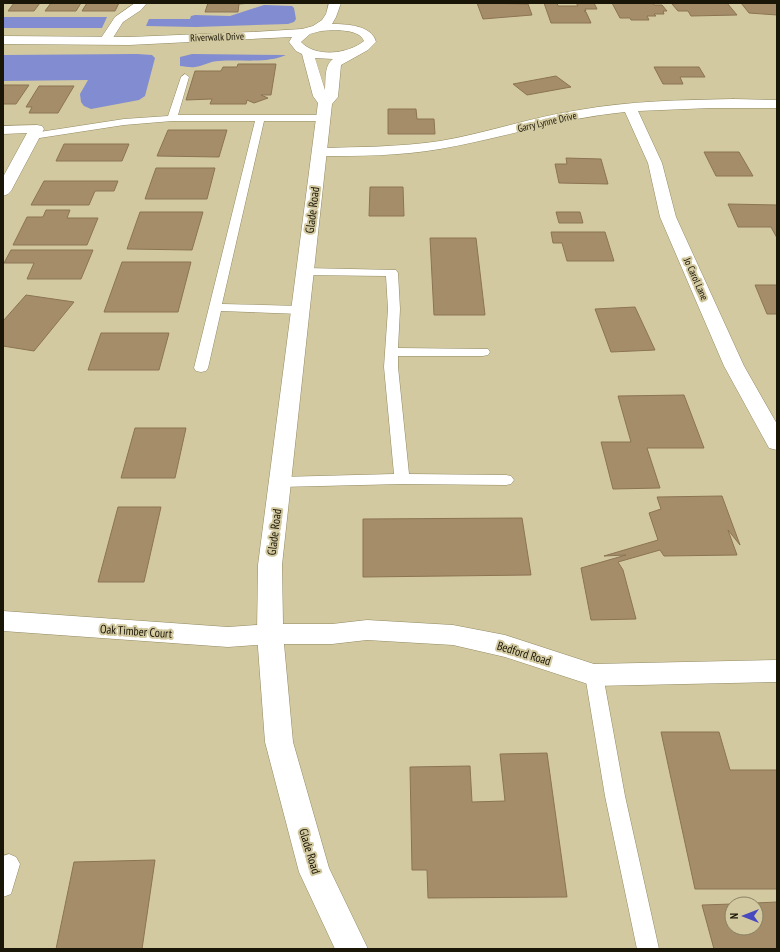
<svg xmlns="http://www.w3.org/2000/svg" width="780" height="952" font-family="'PT Sans Narrow',sans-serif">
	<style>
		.water { fill: #818cd1 }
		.building { fill: #a58d6a; stroke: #8b7452 }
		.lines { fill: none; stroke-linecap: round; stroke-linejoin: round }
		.lane-casing { stroke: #938a63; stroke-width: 1 }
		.street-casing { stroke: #938a63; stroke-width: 1 }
		.secondary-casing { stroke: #938a63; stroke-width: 1 }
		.lane { fill: #fff; fill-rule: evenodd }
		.street { fill: #fff; fill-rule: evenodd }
		.secondary { fill: #fff; fill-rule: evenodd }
		.labels { text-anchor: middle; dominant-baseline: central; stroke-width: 4; stroke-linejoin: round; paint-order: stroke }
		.far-street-label { font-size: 10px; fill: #1a1607; stroke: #d3c9a0 }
		.street-label { font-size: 12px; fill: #1a1607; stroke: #d3c9a0 }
	</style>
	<rect width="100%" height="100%" fill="#d3c9a0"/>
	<path class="water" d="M 264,5 L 292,6 L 294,8 L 296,19 L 294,22 L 288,24 L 196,27 L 146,26 L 149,19 L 190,19 L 191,16 L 195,15 L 230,16 Z
		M 3,17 L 107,17 L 102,28 L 3,28 Z
		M 137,54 L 152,55 L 155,58 L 145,96 L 139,100 L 91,109 L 84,106 L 81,102 L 80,94 L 88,80 L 3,81 L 3,55 Z
		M 192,54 L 286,55 C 265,64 241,59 219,61 C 210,61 203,66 195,67 C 190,68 185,66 180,66 L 180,57 Z"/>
	<path class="building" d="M 14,3 L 40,3 L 34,11 L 8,11 Z
		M 51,3 L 81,3 L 76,11 L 45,11 Z
		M 87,3 L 119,3 L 115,11 L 82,11 Z
		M 208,3 L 252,3 L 239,4 L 238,12 L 205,12 Z
		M 477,3 L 528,4 L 532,15 L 483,19 Z
		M 544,3 L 557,3 L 558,6 L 578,6 L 576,3 L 594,3 L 597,9 L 585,9 L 586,11 L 584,11 L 586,12 L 591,23 L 551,23 Z
		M 612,3 L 653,3 L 654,5 L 662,5 L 667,11 L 663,11 L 664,14 L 654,14 L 656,16 L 647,16 L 649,20 L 631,20 L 630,18 L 620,18 Z
		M 683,3 L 727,3 L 737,15 L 691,16 L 688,11 L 678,11 L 672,4 Z
		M 741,3 L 777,3 L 777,15 L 749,13 Z
		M 238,64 L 276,64 L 271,95 L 261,95 L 268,98 L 254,103 L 247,100 L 246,104 L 210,104 L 212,99 L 186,100 L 195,71 L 221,71 L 223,67 L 237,67 Z
		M 654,67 L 699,67 L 705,77 L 680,77 L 683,84 L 663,84 Z
		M 556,76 L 571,87 L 527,95 L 513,84 Z
		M 3,85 L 29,85 L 16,104 L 3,104 Z
		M 39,86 L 74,86 L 58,113 L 29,113 L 32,107 L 26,107 Z
		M 388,109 L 416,109 L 417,119 L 434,119 L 435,134 L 388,134 Z
		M 168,130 L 227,130 L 219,157 L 157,156 Z
		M 64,144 L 129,144 L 122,161 L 56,161 Z
		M 704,152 L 739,152 L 753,176 L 716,176 Z
		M 566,158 L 601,159 L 608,184 L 559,183 L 555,164 L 567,164 Z
		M 156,168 L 215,168 L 207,199 L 145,199 Z
		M 44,181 L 118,181 L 114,191 L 95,191 L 89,205 L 31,205 Z
		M 370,187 L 403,187 L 404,216 L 369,216 Z
		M 728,204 L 777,205 L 777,238 L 771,227 L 738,227 Z
		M 46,210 L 70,210 L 67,218 L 98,218 L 87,245 L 13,245 L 27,217 L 43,217 Z
		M 140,212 L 203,212 L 192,250 L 127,249 Z
		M 556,212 L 580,212 L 583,223 L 559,223 Z
		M 551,232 L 605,232 L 614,261 L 567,261 L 562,243 L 553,243 Z
		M 430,238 L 476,238 L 485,315 L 434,315 Z
		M 11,250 L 93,250 L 81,279 L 27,279 L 34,263 L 4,263 Z
		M 122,262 L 191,262 L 178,312 L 104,312 Z
		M 755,285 L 777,285 L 777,314 L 767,314 Z
		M 26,295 L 74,302 L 34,351 L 3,346 L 3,321 Z
		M 635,307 L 655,350 L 611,352 L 595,309 Z
		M 101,333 L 169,333 L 159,370 L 88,370 Z
		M 684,395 L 704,448 L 647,448 L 660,488 L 613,489 L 601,442 L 631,442 L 618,396 Z
		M 135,428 L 186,428 L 175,478 L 121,478 Z
		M 722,496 L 740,545 L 728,530 L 737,555 L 664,556 L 660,550 L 618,562 L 623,570 L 636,619 L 591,620 L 581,568 L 626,555 L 604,556 L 658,540 L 649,513 L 661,509 L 657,497 Z
		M 118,507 L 161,507 L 144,582 L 98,582 Z
		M 522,518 L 531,575 L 363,577 L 363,519 Z
		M 661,732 L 719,732 L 730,770 L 777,770 L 777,889 L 695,889 Z
		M 547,753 L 567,897 L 428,898 L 427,870 L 412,870 L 410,767 L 470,766 L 472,802 L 505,801 L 500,754 Z
		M 155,860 L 142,949 L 56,949 L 74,862 Z
		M 777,902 L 777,949 L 714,949 L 702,905 L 732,904 L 732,928 L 756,928 L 756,904 L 734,904 Z"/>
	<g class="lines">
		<defs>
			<path id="lane" d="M 185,74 L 189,77 L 178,115 L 323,115 L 328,118 L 323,121 L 264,121 L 222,304 L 300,306 L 304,307 L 306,310 L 304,313 L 300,314 L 221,311 L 208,368 L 206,371 L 201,372 L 196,371 L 194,368 L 255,121 L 172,121 L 124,125 L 33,139 L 28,136 L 33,133 L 124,119 L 168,116 L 181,77 Z
				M 305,268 L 396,270 L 398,273 L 400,309 L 398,348 L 488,349 L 490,352 L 488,355 L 483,356 L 398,356 L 398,367 L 409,474 L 506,475 L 511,476 L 514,480 L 511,484 L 506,485 L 402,484 L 280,487 L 275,486 L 272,482 L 275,478 L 280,477 L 394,474 L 384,367 L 388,309 L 386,276 L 301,275 L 299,272 L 301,269 Z
				M 594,667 L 600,670 L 603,675 L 625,796 L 659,949 L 637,949 L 605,796 L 585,675 L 588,670 Z
				M 9,854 L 16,857 L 20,864 L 11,894 L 3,897 L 3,856 Z"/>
			<path id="street" d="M 135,3 L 147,3 L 141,10 L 123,22 L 109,44 L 101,44 L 99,41 L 115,17 Z
				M 733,99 L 777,100 L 777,108 L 710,108 L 638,111 L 662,163 L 676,217 L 744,366 L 777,424 L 777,450 L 769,448 L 724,366 L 660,217 L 648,163 L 625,112 C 562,118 503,138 440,149 C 400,156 359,156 319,156 L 314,155 L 312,152 L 314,149 L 319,148 C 359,147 400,147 440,141 C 487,133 532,117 579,110 C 629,101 681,100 733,99 Z
				M 37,125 L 42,126 L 44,129 L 11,191 L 8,194 L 3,196 L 3,177 L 27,133 L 3,134 L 3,126 Z
				M 3,611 L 228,627 L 270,624 L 279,627 L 283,634 L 279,641 L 270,644 L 228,647 L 3,631 Z"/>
			<path id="secondary" d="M 329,3 L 341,3 L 336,17 L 332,24 C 346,24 372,25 376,42 L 368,50 L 341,65 L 338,97 L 332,104 L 282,565 L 283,624 L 332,624 L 367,620 L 453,625 L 505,635 L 594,664 L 777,660 L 777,682 L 594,686 L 505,657 L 453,645 L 367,640 L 332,644 L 284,644 L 293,742 L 329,868 L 368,949 L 335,949 L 299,872 L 265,742 L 257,634 L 258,565 L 318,103 L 313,96 L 302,54 L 296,51 L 289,42 L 292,37 L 129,45 L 3,44 L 3,36 L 129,37 L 252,32 L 302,29 L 313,26 L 322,20 L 326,14 ZM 321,31 C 332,30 359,28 364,41 C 348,54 316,58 301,42 L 310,34 ZM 315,58 L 333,59 C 324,65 326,80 325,90 Z"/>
		</defs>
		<use href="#lane" class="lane-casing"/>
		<use href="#street" class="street-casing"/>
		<use href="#secondary" class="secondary-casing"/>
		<use href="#lane" class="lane"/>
		<use href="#street" class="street"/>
		<use href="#secondary" class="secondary"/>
	</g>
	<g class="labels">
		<g class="far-street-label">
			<text transform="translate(217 37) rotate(-2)">Riverwalk Drive</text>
			<text transform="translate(547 122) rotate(-13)">Garry Lynne Drive</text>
			<text transform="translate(696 279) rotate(66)">Jo Carol Lane</text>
		</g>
		<g class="street-label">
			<text transform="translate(312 210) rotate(-83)">Glade Road</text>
			<text transform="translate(274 532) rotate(-83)">Glade Road</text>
			<text transform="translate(136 631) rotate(4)">Oak Timber Court</text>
			<text transform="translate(524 653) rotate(17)">Bedford Road</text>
			<text transform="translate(310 851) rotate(73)">Glade Road</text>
		</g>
	</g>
	<rect width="780" height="952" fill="none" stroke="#1a1607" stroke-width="8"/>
	<g transform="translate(744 916) rotate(270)"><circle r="19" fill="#d3c9a0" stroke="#898163"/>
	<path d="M0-3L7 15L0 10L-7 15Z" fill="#4749bf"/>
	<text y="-6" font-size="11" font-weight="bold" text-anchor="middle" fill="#1a1607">N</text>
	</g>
</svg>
